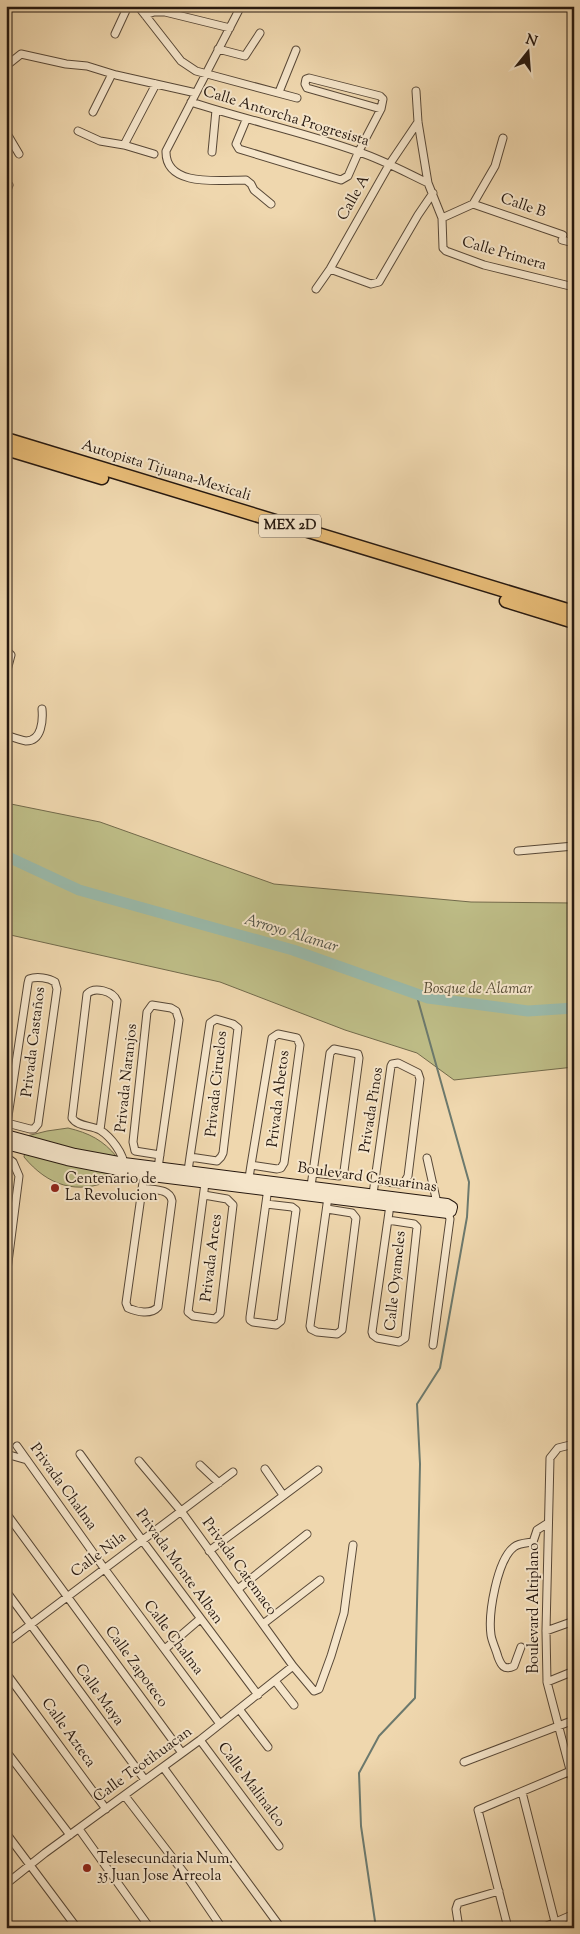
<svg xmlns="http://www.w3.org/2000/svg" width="580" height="1934" font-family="'Sorts Mill Goudy',serif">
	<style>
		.green { fill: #bebd87; stroke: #726a4b }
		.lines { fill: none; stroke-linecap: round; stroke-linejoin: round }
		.stream { stroke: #6c796d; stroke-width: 2 }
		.river { stroke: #9abaab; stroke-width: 11 }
		.street-casing { stroke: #584837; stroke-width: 9 }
		.secondary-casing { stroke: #26180f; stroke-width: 12 }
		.highway-casing { stroke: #26180f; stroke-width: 15 }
		.street { stroke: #f5e5ca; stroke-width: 7 }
		.secondary { stroke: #f5e5ca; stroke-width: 10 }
		.highway { stroke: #e8bc77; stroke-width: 12 }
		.poi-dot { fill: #8f2418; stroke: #f5e5ca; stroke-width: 2 }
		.labels { text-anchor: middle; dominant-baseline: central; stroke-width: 4; stroke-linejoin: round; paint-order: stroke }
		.shield { fill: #f5e5ca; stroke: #645647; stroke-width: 1 }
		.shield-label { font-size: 14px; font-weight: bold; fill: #26180f }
		.street-label { font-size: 15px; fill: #26180f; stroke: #f5e5ca }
		.park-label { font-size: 15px; font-style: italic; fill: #544a33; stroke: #f5e5ca }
		.poi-label { font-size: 15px; fill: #26180f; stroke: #f5e5ca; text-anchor: start }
		.water-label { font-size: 16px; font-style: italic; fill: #4f5146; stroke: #f5e5ca }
	</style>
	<rect width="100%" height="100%" fill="#efd7ae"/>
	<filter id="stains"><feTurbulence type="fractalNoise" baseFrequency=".004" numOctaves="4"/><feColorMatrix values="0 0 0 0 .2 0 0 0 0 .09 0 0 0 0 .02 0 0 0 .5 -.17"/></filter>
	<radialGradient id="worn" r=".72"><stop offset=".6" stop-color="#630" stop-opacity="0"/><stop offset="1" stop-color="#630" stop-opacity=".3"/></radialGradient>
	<path class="green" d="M 6,803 L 100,822 L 274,884 L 471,902 L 574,903 L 574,1067 L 454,1080 L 417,1053 L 345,1030 L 220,982 L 6,934 Z
		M 68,1128 C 89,1133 103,1140 117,1157 L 114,1177 L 112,1180 C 77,1195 48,1186 24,1157 L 27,1136 L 47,1131 Z"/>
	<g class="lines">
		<path class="stream" d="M 574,1035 L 570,1047 L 574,1068
			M 376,1928 L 361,1826 L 359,1773 L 379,1736 L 415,1698 L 420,1464 L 417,1404 L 440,1368 L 467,1217 L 469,1182 L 416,993"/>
		<path class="river" d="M 6,856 L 79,890 L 293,950 L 428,998 L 528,1011 L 574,1008"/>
		<defs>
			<path id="street" d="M 138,6 L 181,61 L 196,71 L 297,98
				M 241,6 L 166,151 C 165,188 221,180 246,180 L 251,184 L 254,190 L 271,204
				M 145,15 L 154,12 L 165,12 L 230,28
				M 115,34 L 128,6
				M 218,49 L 245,56 L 260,33
				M 6,66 L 21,54 L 66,64 L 87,66 L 116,75 L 196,93
				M 416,91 L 418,122 L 428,183 L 442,218 L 443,248 L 446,251 L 484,265 L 574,287
				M 279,92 L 296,50
				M 191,102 C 246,120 304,132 359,152 C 383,160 405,172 428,183
				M 93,112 L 112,74
				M 246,120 L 236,144 L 239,149 L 341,180 L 348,176 L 359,151 L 381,109 L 383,99 L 380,96 L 309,78 L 306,79 L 305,84 L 307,88 L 381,109
				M 78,131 L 100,141 L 124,145 L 154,154
				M 6,132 L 19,154
				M 124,145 L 156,84
				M 212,152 L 216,110
				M 6,193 L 9,185
				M 473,204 L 563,235
				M 442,218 L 473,204 L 495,166 L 503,138
				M 562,240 L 574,243
				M 330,269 L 371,284 L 379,282 L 418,215 L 433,193
				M 316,289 L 330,269 L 389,165 L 418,122
				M 6,650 L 11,655 L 6,674
				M 6,735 C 12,737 20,740 26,741 C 42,741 43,720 42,709
				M 518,851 L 574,846
				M 6,1126 L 7,1123 L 28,983 L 29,979 C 37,976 49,978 55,982 L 57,989 L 38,1124 L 34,1129 L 30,1129 L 7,1123
				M 100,1130 L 117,1001 C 113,991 94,986 87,994 L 72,1118 C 78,1127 91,1125 100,1130 C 111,1137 124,1154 124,1166
				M 6,1157 L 13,1162 L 19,1176 L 6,1278
				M 427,1158 L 437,1203
				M 158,1168 L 179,1020 L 176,1011 L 171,1008 L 152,1005 L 147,1012 L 133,1142 L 135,1151 L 160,1155
				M 188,1171 L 190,1157 L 210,1023 L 216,1019 L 233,1024 L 238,1028 L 223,1153 L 221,1157 L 217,1161 L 190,1157
				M 249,1178 L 251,1165 L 272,1038 L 278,1034 L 297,1038 L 300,1045 L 284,1163 L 281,1168 L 277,1169 L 251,1165
				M 311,1186 L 330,1053 L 334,1049 L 358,1054 L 359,1058 L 344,1171 L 339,1176 L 314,1173
				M 142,1188 C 153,1190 170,1188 172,1201 L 158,1307 C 151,1315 137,1312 128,1308 L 126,1303 L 144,1175
				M 373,1194 L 391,1066 L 392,1064 L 398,1063 L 418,1073 L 420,1079 L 408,1176 L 404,1183 L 400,1184 L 375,1180
				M 204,1195 L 227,1199 L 233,1205 L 220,1314 L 215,1319 L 193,1316 L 188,1312 L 205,1183
				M 266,1204 L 292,1207 L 296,1210 L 281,1321 L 276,1325 L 253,1322 L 250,1320 L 250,1317 L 268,1188
				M 327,1209 L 352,1213 L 356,1218 L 342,1330 L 337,1334 L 317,1332 L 311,1329 L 310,1326 L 328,1197
				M 388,1220 L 414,1224 L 417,1227 L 405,1338 L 399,1342 L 377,1338 L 373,1335 L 372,1332 L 390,1205
				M 433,1345 L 450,1219 L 448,1213
				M 574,1444 L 558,1448 L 550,1458 L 546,1631 L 547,1682 L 574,1785
				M 17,1446 L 104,1568 L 220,1724
				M 6,1454 L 27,1460
				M 80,1454 L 142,1540 L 258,1695
				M 139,1461 L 181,1511 L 293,1666 L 314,1691 L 319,1689 L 331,1656 L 344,1613 L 353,1545
				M 200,1465 L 219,1483
				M 265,1469 L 283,1495
				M 6,1513 L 182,1753
				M 209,1551 L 318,1470
				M 238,1589 L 307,1534
				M 6,1591 L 145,1780
				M 263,1624 L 320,1580
				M 546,1631 L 574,1621
				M 6,1643 L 233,1472
				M 521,1647 L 514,1666 C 504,1671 501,1665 498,1657 C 496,1649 492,1642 491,1635 C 488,1614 497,1560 514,1547 C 519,1543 527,1543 533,1542 L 537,1530 L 548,1523
				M 165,1649 L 200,1619
				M 6,1673 L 106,1809
				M 276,1682 L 294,1705
				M 547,1682 L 574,1671
				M 239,1709 L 268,1747
				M 200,1740 L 279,1846
				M 6,1751 L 70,1835
				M 464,1762 L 574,1720
				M 163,1767 L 281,1928
				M 522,1792 L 555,1922
				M 125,1796 L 188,1878 L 222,1928
				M 79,1829 L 150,1928
				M 6,1833 L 77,1928
				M 6,1884 L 45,1853 L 200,1740 L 293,1666
				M 459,1928 L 456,1909 L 458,1903 L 499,1891
				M 508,1928 L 478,1810 L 573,1770
				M 542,1928 L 574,1914"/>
			<path id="secondary" d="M 6,1135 L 75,1154 L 124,1163 L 447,1204 L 452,1207 L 451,1211 L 448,1213 L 144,1175 L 67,1160 L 6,1144"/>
			<path id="highway" d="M 6,439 L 574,612
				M 6,449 L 102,478
				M 506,601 L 574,622"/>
		</defs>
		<use href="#street" class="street-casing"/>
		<use href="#secondary" class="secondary-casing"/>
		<use href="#highway" class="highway-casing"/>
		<use href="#street" class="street"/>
		<use href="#secondary" class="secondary"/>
		<use href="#highway" class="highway"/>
	</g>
	<g class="poi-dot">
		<circle cx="55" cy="1188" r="5"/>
		<circle cx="87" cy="1868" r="5"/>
	</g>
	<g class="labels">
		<rect class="shield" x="259" y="514.5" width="62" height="23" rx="4"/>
		<g class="shield-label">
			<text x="290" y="526">MEX 2D</text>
		</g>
		<g class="street-label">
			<text transform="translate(286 117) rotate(17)">Calle Antorcha Progresista</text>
			<text transform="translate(354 198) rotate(-61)">Calle A</text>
			<text transform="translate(523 206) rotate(19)">Calle B</text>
			<text transform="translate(504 254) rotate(16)">Calle Primera</text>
			<text transform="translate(166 471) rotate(17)">Autopista Tijuana-Mexicali</text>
			<text transform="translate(34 1042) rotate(-83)">Privada Castaños</text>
			<text transform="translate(127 1078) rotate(-84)">Privada Naranjos</text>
			<text transform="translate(217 1084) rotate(-84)">Privada Ciruelos</text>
			<text transform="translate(279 1099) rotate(-83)">Privada Abetos</text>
			<text transform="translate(372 1110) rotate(-81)">Privada Pinos</text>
			<text transform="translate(367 1178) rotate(8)">Boulevard Casuarinas</text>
			<text transform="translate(212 1258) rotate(-83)">Privada Arces</text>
			<text transform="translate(396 1281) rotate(-84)">Calle Oyameles</text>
			<text transform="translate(63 1487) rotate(54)">Privada Chalma</text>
			<text transform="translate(99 1555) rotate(-37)">Calle Nila</text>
			<text transform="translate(179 1567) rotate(54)">Privada Monte Alban</text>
			<text transform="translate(239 1567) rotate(54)">Privada Catemaco</text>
			<text transform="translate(534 1608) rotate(-90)">Boulevard Altiplano</text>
			<text transform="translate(173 1638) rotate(53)">Calle Chalma</text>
			<text transform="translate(136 1667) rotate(54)">Calle Zapoteco</text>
			<text transform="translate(99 1695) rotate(54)">Calle Maya</text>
			<text transform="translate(68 1733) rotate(54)">Calle Azteca</text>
			<text transform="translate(143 1765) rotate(-36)">Calle Teotihuacan</text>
			<text transform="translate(251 1785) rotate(53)">Calle Malinalco</text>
		</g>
		<g class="park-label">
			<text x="478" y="989">Bosque de Alamar</text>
		</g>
		<g class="poi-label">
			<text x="65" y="1179">Centenario de<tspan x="65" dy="17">La Revolucion</tspan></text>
			<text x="97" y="1859">Telesecundaria Num.<tspan x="97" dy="17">35 Juan Jose Arreola</tspan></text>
		</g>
		<g class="water-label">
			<text transform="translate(291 934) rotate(17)">Arroyo Alamar</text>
		</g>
	</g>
	<rect width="580" height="1934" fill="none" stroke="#efd7ae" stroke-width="25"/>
	<rect x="8" y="8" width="565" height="1919" fill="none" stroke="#26180f" stroke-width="2.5"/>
	<rect x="12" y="12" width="555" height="1909" fill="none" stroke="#26180f"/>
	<g transform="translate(528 52) rotate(17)" stroke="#f5e5ca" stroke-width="4" paint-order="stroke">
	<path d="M0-4L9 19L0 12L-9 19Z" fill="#26180f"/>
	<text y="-8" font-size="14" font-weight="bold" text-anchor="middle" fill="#26180f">N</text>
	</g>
	<rect width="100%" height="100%" filter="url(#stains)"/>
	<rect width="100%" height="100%" fill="url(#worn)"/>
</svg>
